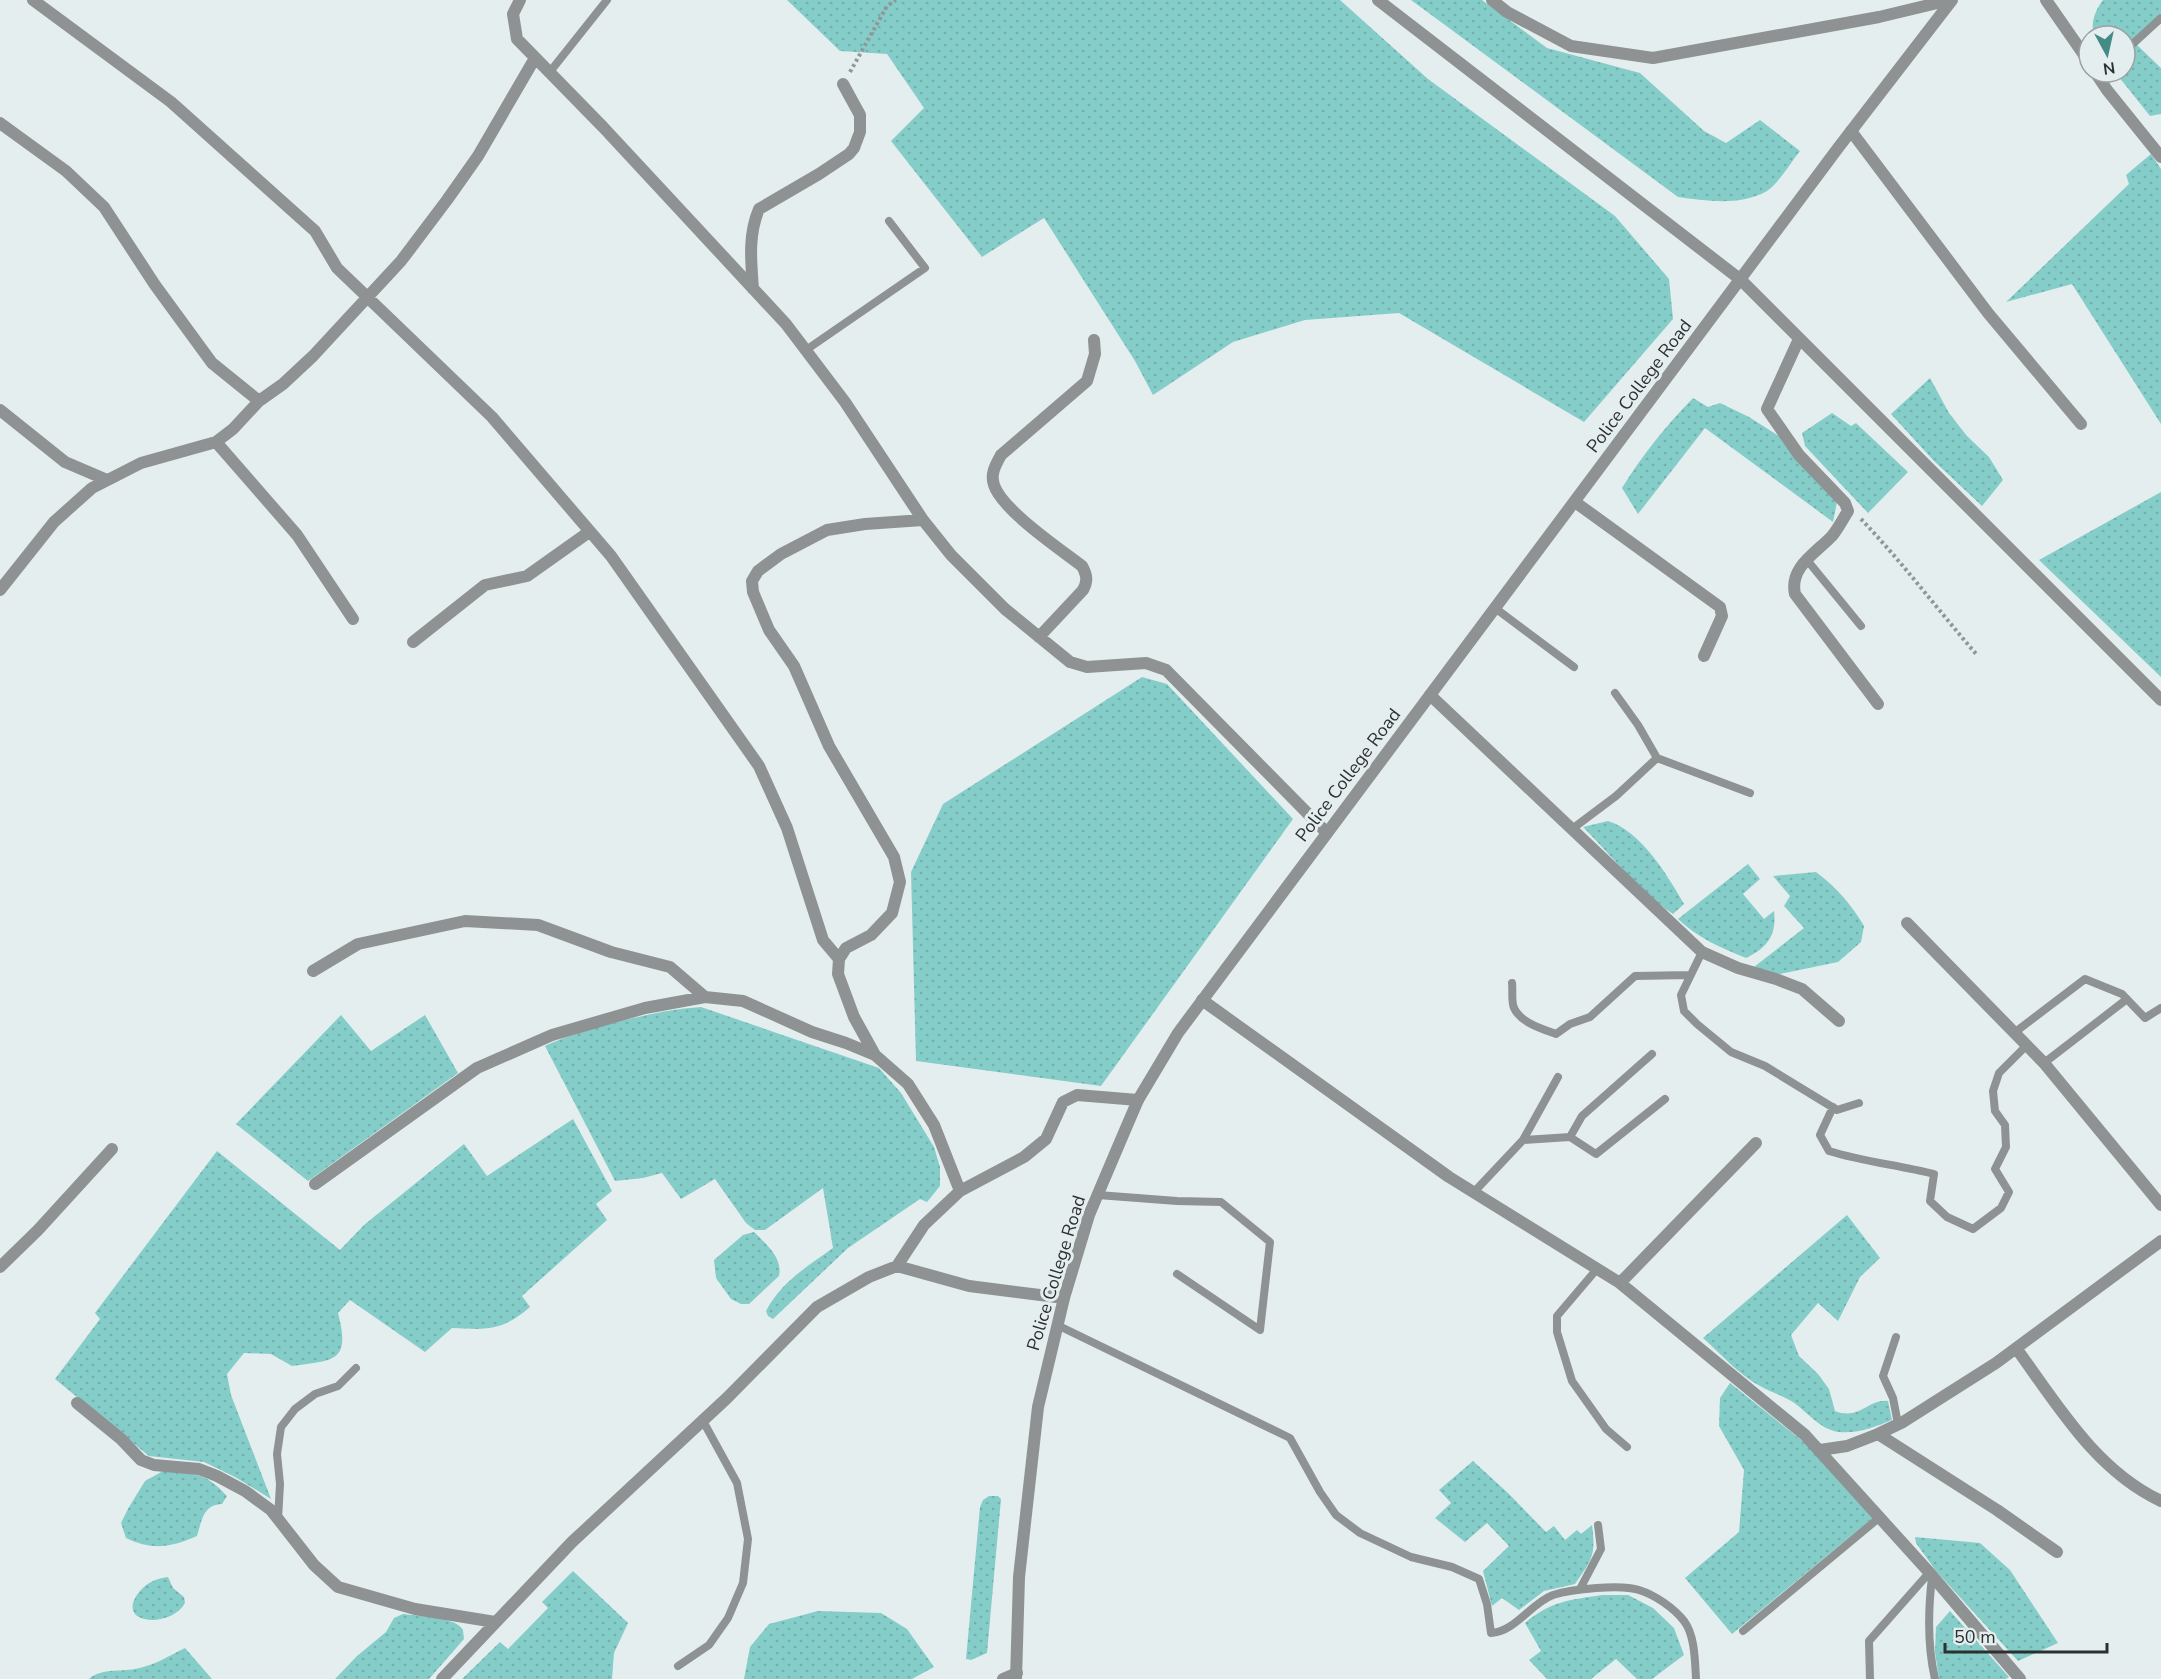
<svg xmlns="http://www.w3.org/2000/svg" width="2161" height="1679" font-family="'Nunito Sans',sans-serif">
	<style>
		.grass { fill: url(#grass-dots) }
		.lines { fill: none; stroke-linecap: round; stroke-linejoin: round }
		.path { stroke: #909797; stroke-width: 4; stroke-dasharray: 3 3; stroke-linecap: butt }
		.service { stroke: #8f9292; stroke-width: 8 }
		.minor { stroke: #8f9292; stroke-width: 12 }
		.tertiary { stroke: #8f9292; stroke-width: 12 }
		.labels { text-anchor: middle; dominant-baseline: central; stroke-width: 6; stroke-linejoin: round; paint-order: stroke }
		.street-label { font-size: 18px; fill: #2d3030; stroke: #e5eeee }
	</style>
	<defs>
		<pattern id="grass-dots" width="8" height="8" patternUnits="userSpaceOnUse" patternTransform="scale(1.5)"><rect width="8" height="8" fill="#85cdc9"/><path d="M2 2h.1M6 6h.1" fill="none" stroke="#73b0ad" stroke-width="1.8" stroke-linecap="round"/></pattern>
	</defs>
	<rect width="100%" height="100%" fill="#e5eeee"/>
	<path class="grass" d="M 787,0 L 1340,0 L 1428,79 L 1615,216 L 1669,279 L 1673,319 L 1584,422 L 1399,313 L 1305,320 L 1233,342 L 1153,395 L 1135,361 L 1044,218 L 982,257 L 891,141 L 924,108 L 887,54 L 840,51 Z
		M 1411,0 L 1482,0 L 1547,48 L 1640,73 L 1704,131 L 1726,143 L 1760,120 L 1800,151 C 1792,161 1777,185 1767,191 C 1741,206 1706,201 1678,197 Z
		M 2103,0 L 2161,0 L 2161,13 L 2136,44 L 2161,68 L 2161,114 L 2150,116 L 2115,72 L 2125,72 L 2125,36 L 2095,36 C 2089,24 2096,9 2103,0 Z
		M 2151,154 L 2161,169 L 2161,424 L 2072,284 L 2006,302 L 2129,184 L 2126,175 Z
		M 1930,378 L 1949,413 L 1967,436 L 1989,457 L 2003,480 L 1982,506 L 1933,460 L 1891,414 Z
		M 1693,398 L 1708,407 L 1720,403 L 1749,417 L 1782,438 L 1837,502 L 1833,522 L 1705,428 L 1638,514 L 1622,488 C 1643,454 1666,426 1693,398 Z
		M 1832,413 L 1851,426 L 1856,423 L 1908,472 L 1868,513 L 1805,446 L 1802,433 Z
		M 2161,492 L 2161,677 L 2039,560 Z
		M 1142,677 L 1167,684 L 1293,819 L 1101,1086 L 916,1061 L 911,872 L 943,804 Z
		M 1608,821 C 1641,831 1668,876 1684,904 L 1673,914 C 1641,893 1610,854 1583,827 Z
		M 1748,864 L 1760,879 L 1743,894 L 1764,919 L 1774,911 C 1777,935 1767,948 1746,958 C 1721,948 1698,938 1678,919 Z
		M 1816,872 C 1837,888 1851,904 1864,926 L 1861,942 L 1838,962 L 1780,974 L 1754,967 L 1804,928 L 1784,906 L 1790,896 L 1773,876 Z
		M 701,1007 L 879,1068 L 901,1093 L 934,1147 L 940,1167 L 940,1186 L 927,1202 L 920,1199 L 848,1248 L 773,1319 L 768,1316 L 766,1311 C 781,1282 808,1266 833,1248 L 823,1188 L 765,1230 L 755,1230 L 746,1223 L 715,1179 L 681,1199 L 662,1173 L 643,1178 L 615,1181 L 545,1046 C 566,1036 587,1030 610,1024 C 640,1016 670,1009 701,1007 Z
		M 341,1015 L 371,1051 L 425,1015 L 458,1073 L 308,1181 L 236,1124 Z
		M 573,1119 L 612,1191 L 596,1204 L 607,1220 L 522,1296 L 530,1307 C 502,1331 488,1330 452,1328 L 425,1352 L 350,1300 L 338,1313 C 351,1363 334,1360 292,1366 L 271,1354 L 244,1353 L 227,1374 L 231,1395 L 271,1499 L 235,1477 L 204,1462 L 149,1456 L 55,1379 L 100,1319 L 95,1313 L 217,1151 L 340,1250 L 364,1225 L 464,1144 L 487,1176 Z
		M 1847,1215 L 1880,1258 L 1860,1277 L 1838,1321 L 1818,1303 L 1791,1335 L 1799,1356 L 1818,1374 L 1829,1389 L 1835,1411 C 1860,1421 1867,1399 1888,1401 L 1892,1420 C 1875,1427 1858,1434 1839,1432 C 1821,1430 1807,1412 1793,1402 C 1782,1395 1770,1392 1760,1386 C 1739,1375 1721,1354 1703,1338 Z
		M 754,1232 C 766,1244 783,1258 779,1276 L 749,1304 L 741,1304 L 731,1299 L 716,1278 L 714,1260 L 743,1235 Z
		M 1730,1383 L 1810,1447 L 1874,1517 L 1732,1634 L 1685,1578 L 1739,1532 L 1744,1470 L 1719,1426 L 1720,1398 Z
		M 1473,1461 L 1509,1494 L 1546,1532 L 1554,1526 L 1565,1540 L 1577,1530 L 1581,1534 L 1592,1525 C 1596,1556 1592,1559 1575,1584 L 1544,1591 L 1519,1610 L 1502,1598 L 1492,1606 L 1483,1571 L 1509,1546 L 1487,1523 L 1465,1542 L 1435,1518 L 1451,1503 L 1439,1490 Z
		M 163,1471 C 195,1474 204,1471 227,1496 L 222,1504 C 203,1505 202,1520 197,1536 C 171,1547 153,1551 126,1538 L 121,1523 L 129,1507 L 145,1481 Z
		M 989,1496 L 998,1496 L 1001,1499 L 987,1653 L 971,1660 L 966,1659 L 980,1507 L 983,1500 Z
		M 1915,1537 L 1980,1543 L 2010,1570 L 2058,1643 L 2018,1661 L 1936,1571 L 1916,1543 Z
		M 573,1571 L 628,1623 L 614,1653 L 612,1679 L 462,1679 L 500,1642 L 508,1649 L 548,1608 L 542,1602 Z
		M 168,1577 L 173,1588 L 184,1597 L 185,1603 C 171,1629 112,1625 140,1591 C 148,1582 155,1579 168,1577 Z
		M 1602,1595 L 1628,1595 L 1653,1608 L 1674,1628 L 1684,1655 L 1652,1679 L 1637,1679 L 1616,1659 L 1591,1679 L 1547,1679 L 1529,1660 L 1541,1651 L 1525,1623 C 1551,1601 1569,1600 1602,1595 Z
		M 818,1611 L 881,1613 L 907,1629 L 934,1667 L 912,1679 L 744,1679 L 750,1647 L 769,1624 Z
		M 1950,1611 L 2009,1677 L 2006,1679 L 1939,1679 L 1935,1652 L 1936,1627 Z
		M 403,1614 C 417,1616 457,1617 463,1630 C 463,1631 464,1638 464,1639 L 429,1679 L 335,1679 L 357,1656 L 386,1632 L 394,1618 Z
		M 185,1648 L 212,1679 L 89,1679 C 101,1668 120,1672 135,1669 C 153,1666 169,1656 185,1648 Z"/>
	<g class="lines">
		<path class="path" d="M 850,72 L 887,6 L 896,0
			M 1861,519 C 1902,562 1938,610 1977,655"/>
		<path class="service" d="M 2125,51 L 2161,18
			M 549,73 L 607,0
			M 806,350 L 925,268 L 889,221
			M 1807,560 L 1861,626
			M 1495,608 L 1574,667
			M 1615,693 L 1638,725 L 1657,758
			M 1572,829 L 1616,796 L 1657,758 L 1750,793
			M 1702,952 L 1681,995 L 1684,1011 L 1697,1024 L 1731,1052 L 1765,1066 L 1837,1110 L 1859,1103
			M 1512,983 C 1513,990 1511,1001 1514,1008 C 1521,1023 1542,1029 1556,1034 L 1570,1024 L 1590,1017 L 1635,976 L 1690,975
			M 2014,1033 L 2085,979 L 2122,994 L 2145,1018 L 2161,1008
			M 2044,1063 L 2127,999
			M 1833,1107 L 1820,1135 L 1829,1151 C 1864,1162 1899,1165 1934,1174 L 1930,1201 L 1947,1217 L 1973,1229 L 2001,1208 L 2009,1192 L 1995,1169 L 2006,1147 L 2005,1125 L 1995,1111 L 1993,1091 L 1999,1073 L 2026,1046
			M 1570,1137 L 1582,1116 L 1652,1054
			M 1523,1140 L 1558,1077
			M 1474,1192 L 1523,1140 L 1570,1137 L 1596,1154 L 1665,1099
			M 1098,1195 L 1177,1201 L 1221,1202 L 1270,1242 L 1260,1330 L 1177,1274
			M 1597,1269 L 1557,1316 L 1557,1332 L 1572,1381 L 1606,1429 L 1627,1447
			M 1057,1325 L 1290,1438 L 1320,1492 L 1336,1515 L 1360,1533 L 1411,1557 L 1452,1567 L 1479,1579 L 1487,1604 L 1491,1633 C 1515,1632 1531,1603 1553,1595 C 1572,1589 1621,1584 1639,1590 C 1655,1595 1674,1608 1684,1621 C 1695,1635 1695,1662 1696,1679
			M 1896,1337 L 1883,1376 L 1893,1398 L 1898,1424
			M 278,1519 L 280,1484 L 277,1454 L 281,1427 L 295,1409 L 315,1394 L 338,1386 L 356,1368
			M 1932,1577 C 1928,1611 1927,1645 1935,1679
			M 1580,1589 L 1601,1549 L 1598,1525
			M 1743,1631 L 1880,1517
			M 678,1666 L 709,1645 L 728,1618 L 743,1583 L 748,1539 L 737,1483 L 703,1421
			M 1870,1679 L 1869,1641 L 1929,1573"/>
		<path class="minor" d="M 33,0 L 171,102 L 315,231 L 337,268 L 492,417 L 611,556 L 759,766 L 787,828 L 823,940 L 839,959
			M 520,0 L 513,14 L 517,39 L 603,127 L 786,324 L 845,402 L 923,520 L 951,555 L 1005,609 L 1070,662 L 1087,667 L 1146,663 L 1166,670 L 1327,833
			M 1492,0 L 1507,12 L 1571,46 L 1653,58 L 1879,17 L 1950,0
			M 2046,0 L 2089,62
			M 2095,72 L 2107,90 L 2161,157
			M 0,123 L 66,171 L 104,207 L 155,285 L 212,363 L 259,401
			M 1851,131 L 1988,313 L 2081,424
			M 1741,280 L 2161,700
			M 753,289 C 751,261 748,235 759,209 L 819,174 L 849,154 L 854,148 L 860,132 L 860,115 L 843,84
			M 1799,339 L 1767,409 L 1799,455 L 1845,503 L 1848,511 C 1843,519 1838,529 1832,536 C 1816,553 1789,567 1795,594 L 1878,704
			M 0,410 L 65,462 L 107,480
			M 216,442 L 297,535 L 353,619
			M 1575,502 L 1720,607 L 1722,616 L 1704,656
			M 0,590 L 54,522 L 92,488 L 141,463 L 216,442 L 233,429 L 259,401 L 283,384 L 313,356 L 401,261 L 447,200 L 478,156 L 535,58
			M 1039,637 L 1083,590 C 1088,581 1087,575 1082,566 C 1060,549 1002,510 994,485 C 990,474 996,464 1001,455 L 1087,381 L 1095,354 L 1094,340
			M 413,642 L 485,585 L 527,576 L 589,532
			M 1430,695 L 1702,952 L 1738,968 L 1776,979 L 1802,989 L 1839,1021
			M 1907,923 L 2044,1063 L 2161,1205
			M 313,971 L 358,944 L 465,921 L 538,925 L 611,952 L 670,967 L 705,997
			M 1202,1000 L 1449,1177 L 1620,1283 L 1805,1435 L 1928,1571 L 2020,1679
			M 315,1184 L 477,1068 L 552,1035 L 645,1008 L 705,997 L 743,1001 L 812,1032 L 846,1043 L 875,1055
			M 960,1191 L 1024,1157 L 1046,1139 L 1063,1102 L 1077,1095 L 1138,1100
			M 897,1266 L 924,1225 L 960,1191 L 934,1125 L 908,1084 L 875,1055 L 854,1017 L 838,974 L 839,959 L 846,948 L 871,935 L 892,913 L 900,882 L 894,857 L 829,746 L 794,666 L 769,630 L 753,592 L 752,581 L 758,571 L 781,554 L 827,530 L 865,524 L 923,520
			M 0,1267 L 38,1230 L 112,1149
			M 1620,1283 L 1756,1143
			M 2016,1348 C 2057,1404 2095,1470 2161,1501
			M 77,1403 L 121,1439 L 141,1460 L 154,1465 L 199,1469 L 217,1476 L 245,1491 L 271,1510 L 314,1565 L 338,1587 L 415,1609 L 495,1622
			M 1878,1434 L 1997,1510 L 2057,1552
			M 1820,1450 L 1847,1446 L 1878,1434 L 1903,1422 L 1996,1363 L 2161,1241
			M 442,1679 L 572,1542 L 727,1398 L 817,1307 L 869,1277 L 897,1266 L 969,1286 L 1064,1298
			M 1003,1679 L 1017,1673"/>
		<path class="tertiary" d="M 1378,0 L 1741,280
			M 1016,1679 L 1019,1577 L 1038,1407 L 1064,1298 L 1089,1215 L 1123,1135 L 1138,1100 L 1178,1033 L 1838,148 L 1952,0"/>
	</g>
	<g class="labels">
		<g class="street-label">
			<text transform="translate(1639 386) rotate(-53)">Police College Road</text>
			<text transform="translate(1348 775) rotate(-53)">Police College Road</text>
			<text transform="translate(1056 1273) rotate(-73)">Police College Road</text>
		</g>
	</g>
	<g transform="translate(2107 54) rotate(172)"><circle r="28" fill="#e5eeee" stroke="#9ba2a2" stroke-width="1.5"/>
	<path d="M0-4.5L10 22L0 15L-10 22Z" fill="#448b88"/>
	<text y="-9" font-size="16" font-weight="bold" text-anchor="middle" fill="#2d3030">N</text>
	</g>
	<path d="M1945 1643v9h162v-9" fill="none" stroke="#2d3030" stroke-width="3"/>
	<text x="1954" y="1643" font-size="18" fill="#2d3030" stroke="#e5eeee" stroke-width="4.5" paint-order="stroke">50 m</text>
</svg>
